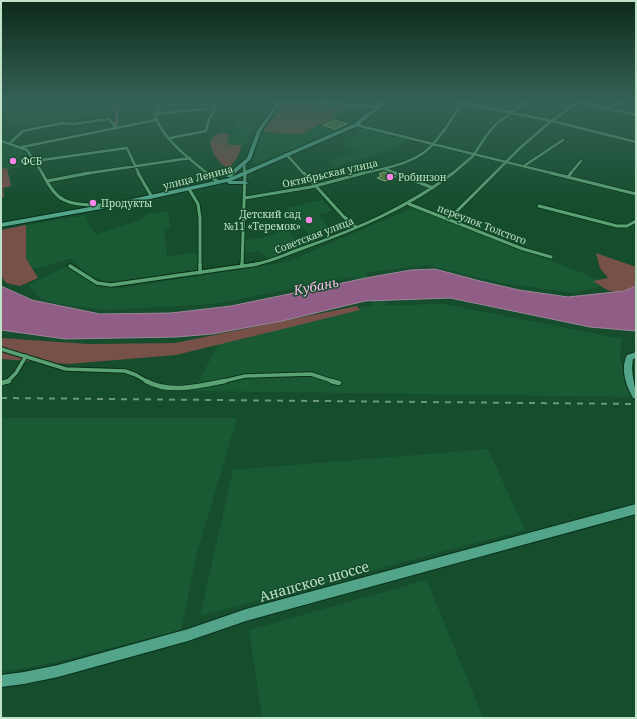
<svg xmlns="http://www.w3.org/2000/svg" width="637" height="719" font-family="'Noto Serif',serif">
	<style>
		.built { fill: #195934 }
		.green { fill: #775047 }
		.water { fill: #905d86; stroke: #9e859a }
		.lines { fill: none; stroke-linecap: round; stroke-linejoin: round }
		.canal { fill: #905d86; fill-rule: evenodd }
		.building { fill: #557b3c; stroke: #90b977 }
		.street-far3-casing { stroke: #09301a; stroke-width: 3.5 }
		.street-far2-casing { stroke: #09301a; stroke-width: 4.5 }
		.street-far1-casing { stroke: #09301a; stroke-width: 5.5 }
		.street-casing { stroke: #09301a; stroke-width: 6 }
		.secondary-casing { stroke: #09301a; stroke-width: 2 }
		.street-far3 { stroke: #5aa173; stroke-width: 2.5 }
		.street-far2 { stroke: #5aa173; stroke-width: 3 }
		.street-far1 { stroke: #5aa173; stroke-width: 3.5 }
		.street { stroke: #5aa173; stroke-width: 4.5 }
		.secondary { fill: #52a48b; fill-rule: evenodd }
		.rail { stroke: #6b987b; stroke-width: 2; stroke-dasharray: 6 6; stroke-linecap: butt }
		.poi-dot { fill: #fa87e6; stroke: #154d2d; stroke-width: 1.5 }
		.labels { text-anchor: middle; dominant-baseline: central; stroke-width: 3; stroke-linejoin: round; paint-order: stroke }
		.far-poi-label { font-size: 10px; fill: #bfe2c8; stroke: #154d2d; text-anchor: start }
		.far-street-label { font-size: 10px; fill: #bfe2c8; stroke: #154d2d }
		.water-label { font-size: 13px; font-style: italic; fill: #f9bcec; stroke: #154d2d }
		.near-street-label { font-size: 14px; fill: #bfe2c8; stroke: #154d2d }
	</style>
	<rect width="100%" height="100%" fill="#154d2d"/>
	<path class="built" d="M 1,102 L 102,102 L 108,114 L 20,128 L 9,123 L 5,106 L 1,106 Z
		M 241,117 L 260,118 L 250,132 L 245,145 L 229,145 L 227,140 L 230,135 L 236,129 L 236,124 Z
		M 333,119 L 353,125 L 259,164 L 252,163 L 261,132 L 305,134 L 306,131 Z
		M 362,128 L 407,140 L 396,148 L 335,167 L 326,161 L 357,152 L 342,143 L 347,141 L 345,139 L 354,136 Z
		M 1,142 L 22,149 L 27,154 L 33,164 L 1,171 Z
		M 322,200 L 332,211 L 318,215 L 328,227 L 309,234 L 300,226 L 286,208 Z
		M 414,207 L 603,281 L 599,287 L 574,293 L 501,283 L 427,265 L 365,273 L 387,305 L 444,304 L 622,339 L 620,359 L 632,397 L 193,391 L 222,338 L 373,305 L 353,277 L 215,304 L 106,310 L 59,304 L 41,299 L 28,285 L 67,266 L 94,283 L 120,288 L 281,263 L 289,261 Z
		M 168,211 L 171,228 L 164,229 L 167,256 L 197,253 L 197,271 L 120,282 L 104,281 L 87,275 L 71,259 L 33,269 L 26,258 L 26,225 L 86,215 L 89,226 L 96,234 L 143,219 L 146,214 Z
		M 286,230 L 304,245 L 268,259 L 258,251 L 244,254 L 245,240 L 262,238 Z
		M 1,418 L 237,418 L 197,553 L 181,630 L 57,662 L 8,671 L 1,670 Z
		M 488,449 L 525,530 L 200,616 L 233,470 Z
		M 427,580 L 483,718 L 262,718 L 249,630 Z"/>
	<path class="green" d="M 282,102 L 343,105 L 333,119 L 306,131 L 305,134 L 263,132 L 276,115 L 273,114 Z
		M 220,133 L 226,133 L 230,135 L 227,140 L 229,145 L 242,145 L 237,158 L 229,168 C 218,164 211,152 210,141 L 214,136 Z
		M 7,168 L 11,186 L 3,188 L 4,197 L 1,197 L 1,169 Z
		M 26,225 L 26,258 L 38,278 L 20,286 L 6,283 L 1,276 L 1,230 Z
		M 596,253 L 636,267 L 636,286 C 613,295 613,294 593,281 L 608,278 L 600,268 Z
		M 357,306 L 360,310 L 176,355 L 69,364 L 1,359 L 1,338 L 89,344 L 175,343 Z"/>
	<path class="water" d="M 435,269 L 480,281 L 519,290 L 568,297 L 624,291 L 636,286 L 636,331 L 590,327 L 450,298 L 365,301 L 282,321 L 212,334 L 177,337 L 65,339 L 1,330 L 1,286 L 32,300 L 100,314 L 171,313 L 231,306 L 371,277 L 411,270 Z"/>
	<g class="lines">
		<path class="canal" d="M 111,102 L 113,102 L 118,113 L 118,126 L 116,127 L 114,126 L 116,113 Z"/>
	</g>
	<path class="building" d="M 335,120 L 347,124 L 335,129 L 323,125 Z
		M 384,172 L 393,175 L 396,177 L 385,181 L 377,178 L 382,176 L 379,174 Z"/>
	<g class="lines">
		<defs>
			<path id="street-far3" d="M 161,102 L 155,116 C 164,140 188,158 208,174
				M 311,102 L 378,107
				M 459,102 L 552,121 L 636,142
				M 580,102 L 636,115
				M 609,108 L 621,102
				M 155,114 L 204,109
				M 552,121 L 578,102
				M 356,125 L 555,174
				M 170,138 L 206,131 L 209,119 L 215,109 L 213,102
				M 1,141 L 27,150 L 43,174
				M 10,143 L 23,131 L 63,123 L 74,124 L 109,119 L 116,128
				M 22,147 L 156,120
				M 286,154 L 304,174
				M 35,161 L 127,148 L 139,174
				M 244,164 L 245,174
				M 524,166 L 563,140
				M 385,169 L 398,174
				M 83,174 L 190,158
				M 360,174 C 385,168 417,164 434,143 C 445,131 454,115 463,102
				M 452,174 L 473,156 L 486,136 L 496,124 L 526,102
				M 494,174 L 520,148 L 551,121
				M 570,174 L 581,161"/>
			<path id="street-far2" d="M 42,173 C 46,180 50,188 56,194 C 66,206 90,205 104,205
				M 138,173 L 152,197
				M 207,173 L 218,182
				M 304,173 L 343,216 L 356,227
				M 395,173 L 433,188
				M 551,173 L 636,194
				M 568,177 L 571,173
				M 47,181 L 89,173
				M 189,189 L 198,204 L 200,218 L 200,265
				M 245,198 L 311,187 L 364,173
				M 409,204 L 523,249 L 551,257
				M 539,206 L 617,226 L 627,226 L 636,221
				M 448,220 L 495,173
				M 242,265 L 245,173
				M 251,265 C 269,263 286,254 303,248 C 357,229 407,208 453,173"/>
			<path id="street-far1" d="M 200,264 L 200,273
				M 70,266 L 97,283 L 111,285 L 257,264
				M 242,266 L 242,264
				M 1,349 L 66,369 L 125,371 L 136,375 L 148,382
				M 7,382 L 16,373 L 26,356
				M 220,382 L 245,376 L 311,374 L 335,382"/>
			<path id="street" d="M 146,381 C 169,394 200,386 225,381
				M 331,381 L 339,383
				M 1,383 L 9,381"/>
			<path id="secondary" d="M 277,102 L 281,102 L 261,131 L 251,159 L 231,177 L 227,177 L 227,175 L 247,158 L 257,131 Z
				M 381,102 L 386,102 L 358,126 L 231,181 L 245,181 L 248,183 L 247,184 L 229,184 L 227,182 L 118,206 L 1,227 L 1,223 L 118,202 L 229,178 L 354,124 Z
				M 636,352 L 636,358 L 633,359 C 630,373 636,385 636,399 L 633,398 C 626,385 620,370 627,355 Z
				M 636,504 L 636,514 L 246,621 L 188,641 L 58,677 L 24,684 L 1,687 L 1,675 L 24,672 L 58,665 L 188,629 L 246,609 Z"/>
		</defs>
		<use href="#street-far3" class="street-far3-casing"/>
		<use href="#street-far2" class="street-far2-casing"/>
		<use href="#street-far1" class="street-far1-casing"/>
		<use href="#street" class="street-casing"/>
		<use href="#secondary" class="secondary-casing"/>
		<use href="#street-far3" class="street-far3"/>
		<use href="#street-far2" class="street-far2"/>
		<use href="#street-far1" class="street-far1"/>
		<use href="#street" class="street"/>
		<use href="#secondary" class="secondary"/>
		<path class="rail" d="M 1,398 L 636,404"/>
	</g>
	<linearGradient id="sky" x2="0" y2="1"><stop stop-color="#0c2a19"/><stop offset="0.5" stop-color="#356257"/><stop offset="1" stop-color="#356257" stop-opacity="0"/></linearGradient>
	<rect width="637" height="203" fill="url(#sky)"/>
	<g class="poi-dot">
		<circle cx="13" cy="161" r="4"/>
		<circle cx="390" cy="177" r="4"/>
		<circle cx="93" cy="203" r="4"/>
		<circle cx="309" cy="220" r="4"/>
	</g>
	<g class="labels">
		<g class="far-poi-label">
			<text x="21" y="161">ФСБ</text>
			<text x="398" y="177">Робинзон</text>
			<text x="101" y="203">Продукты</text>
			<text x="301" y="214" text-anchor="end">Детский сад<tspan x="301" dy="12">№11 «Теремок»</tspan></text>
		</g>
		<g class="far-street-label">
			<text transform="translate(330 173) rotate(-13)">Октябрьская улица</text>
			<text transform="translate(198 177) rotate(-14)">улица Ленина</text>
			<text transform="translate(482 224) rotate(21)">переулок Толстого</text>
			<text transform="translate(314 235) rotate(-21)">Советская улица</text>
		</g>
		<g class="water-label">
			<text transform="translate(316 286) rotate(-11)">Кубань</text>
		</g>
		<g class="near-street-label">
			<text transform="translate(314 581) rotate(-16)">Анапское шоссе</text>
		</g>
	</g>
	<rect width="637" height="719" fill="none" stroke="#bfe2c8" stroke-width="4"/>
</svg>
